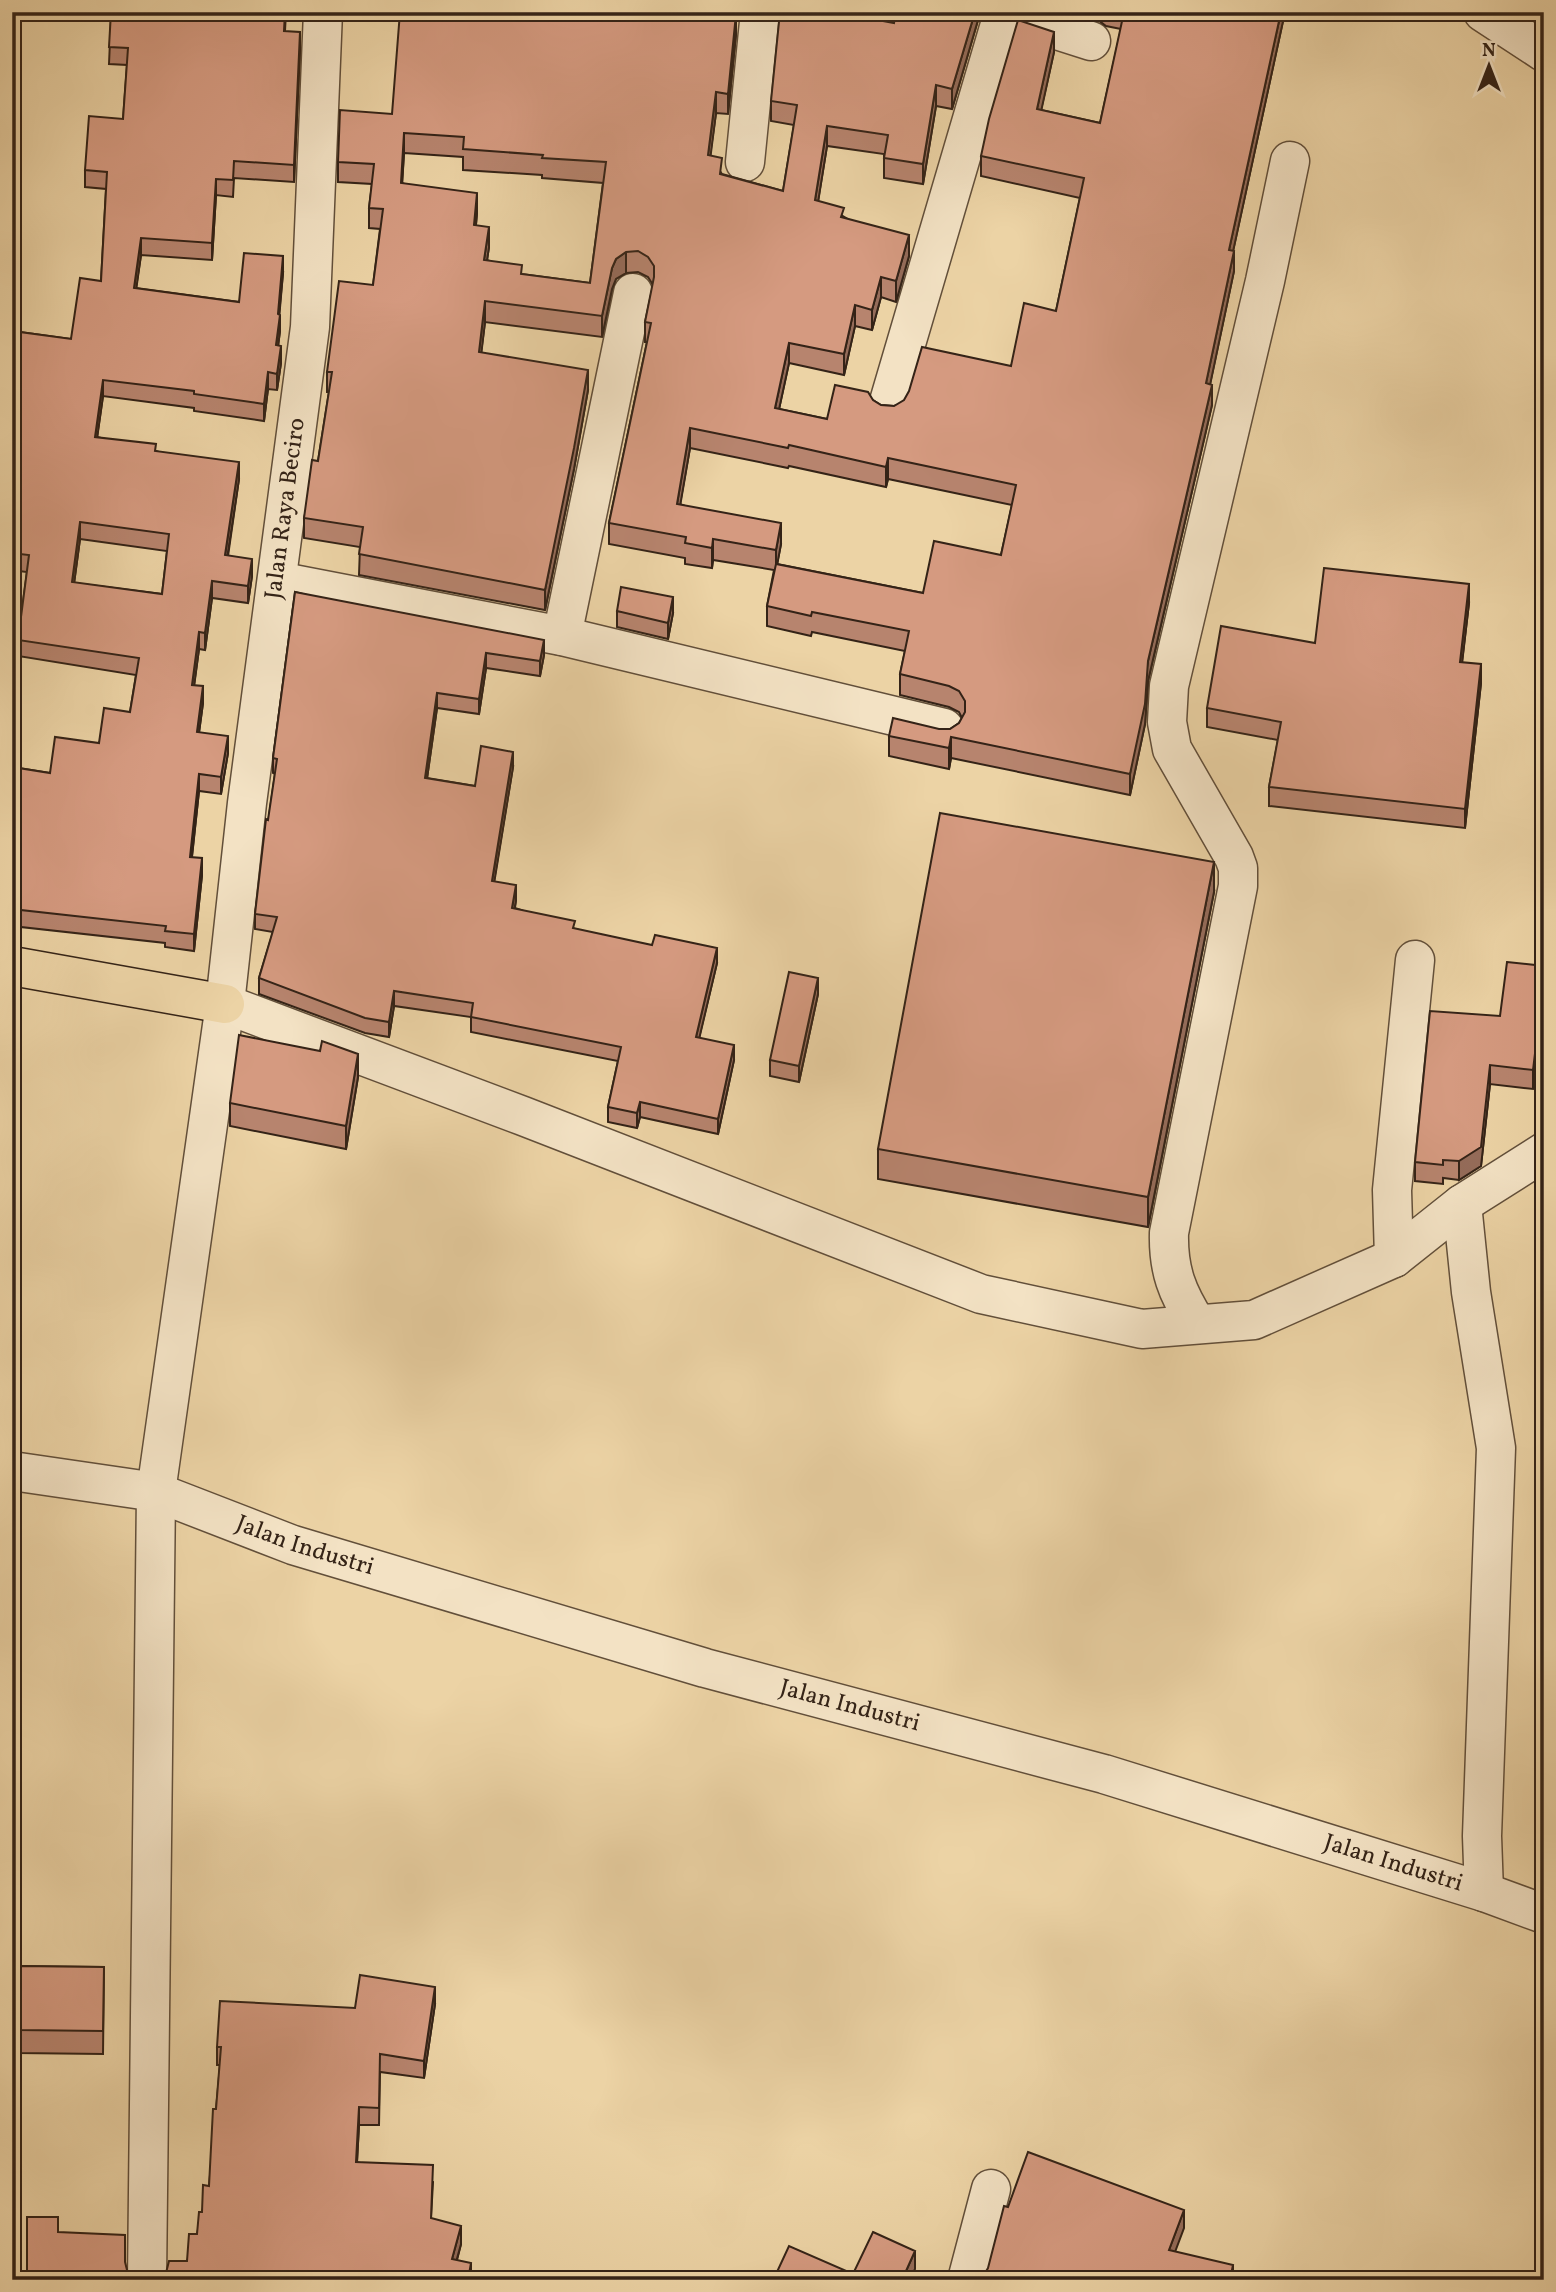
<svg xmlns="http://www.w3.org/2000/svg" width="1556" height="2292" font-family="Vollkorn,serif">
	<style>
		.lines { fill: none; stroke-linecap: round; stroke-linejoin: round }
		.minor-casing { stroke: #624f3a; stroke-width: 41 }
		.major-casing { stroke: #342317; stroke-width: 41 }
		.minor { stroke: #f3e2c4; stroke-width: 38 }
		.major { stroke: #ecd3a5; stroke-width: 38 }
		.wall { fill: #b7846e; stroke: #342317; stroke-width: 2; fill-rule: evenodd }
		.shaded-wall { fill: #956c5a; stroke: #342317; stroke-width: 2 }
		.building { fill: #d59a80; stroke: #342317; stroke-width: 2; fill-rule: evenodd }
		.labels { text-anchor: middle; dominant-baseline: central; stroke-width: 5; stroke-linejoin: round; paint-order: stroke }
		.street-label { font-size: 24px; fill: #342317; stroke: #f3e2c4 }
	</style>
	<rect width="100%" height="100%" fill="#ecd3a5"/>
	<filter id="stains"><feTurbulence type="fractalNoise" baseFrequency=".00286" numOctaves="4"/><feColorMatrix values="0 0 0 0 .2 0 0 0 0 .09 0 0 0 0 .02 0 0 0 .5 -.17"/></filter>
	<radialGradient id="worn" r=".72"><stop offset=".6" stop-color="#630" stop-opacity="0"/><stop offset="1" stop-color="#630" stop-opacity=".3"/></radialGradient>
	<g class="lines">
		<defs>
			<g id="minor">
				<path d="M 1000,12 L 1091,41"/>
				<path d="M 1483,12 L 1544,52"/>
				<path d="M 745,162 L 760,12"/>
				<path d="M 888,405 L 1003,14"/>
				<path d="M 277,581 L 562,636 L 944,728"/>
				<path d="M 562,636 L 633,293"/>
				<path d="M 225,1004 L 523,1116 L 981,1294 L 1142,1329 L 1254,1320 L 1394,1258 L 1462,1204 L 1544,1152"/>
				<path d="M 1462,1204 L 1471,1292 L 1496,1448 L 1482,1836 L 1484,1892"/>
				<path d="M 1394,1258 L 1392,1190 L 1415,960"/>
				<path d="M 1197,1324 C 1177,1293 1168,1270 1169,1233 L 1238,886 L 1238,868 L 1234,857 L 1172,749 L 1167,722 L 1169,686 L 1265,281 L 1290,161"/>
				<path id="s1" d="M 12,1471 L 156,1492 L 293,1545 L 705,1668 L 1104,1774 L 1484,1892 L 1544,1914"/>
				<path id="s2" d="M 147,2280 L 156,1492 L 225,1004 L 247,803 L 310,327 L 323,12"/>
				<path d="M 967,2280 L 991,2189"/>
			</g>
			<path id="major" d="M 12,966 L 225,1004"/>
		</defs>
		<use href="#minor" class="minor-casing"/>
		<use href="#major" class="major-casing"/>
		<use href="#minor" class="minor"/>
		<use href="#major" class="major"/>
	</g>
	<path class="wall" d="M 28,12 L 286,12 L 285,31 L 300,49 L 294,182 L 234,178 L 233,197 L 216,195 L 212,260 L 141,255 L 136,288 L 239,302 L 283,273 L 279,315 L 280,331 L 278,346 L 281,363 L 277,390 L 268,389 L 264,421 L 194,411 L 194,408 L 103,396 L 97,437 L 156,451 L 239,479 L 228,556 L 252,576 L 248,603 L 212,598 L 205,650 L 199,649 L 194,685 L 203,703 L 199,732 L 228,753 L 221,794 L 199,791 L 192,857 L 202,875 L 194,951 L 165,947 L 165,943 L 12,926 L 12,767 L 50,773 L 99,743 L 130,712 L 136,675 L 18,656 L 18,640 L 27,572 L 12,570 L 12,331 L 71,339 L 101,281 L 106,189 L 85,187 L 85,170 L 123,119 L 127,65 L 109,64 L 111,18 ZM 80,539 L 167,551 L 162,594 L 74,583 Z
		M 978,12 L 978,20 L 952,109 L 936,106 L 923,184 L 884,178 L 884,154 L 827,146 L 818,201 L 909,256 L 896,302 L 881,297 L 872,330 L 855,326 L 844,375 L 789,363 L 779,409 L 827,419 L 873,400 L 881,405 L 894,406 L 1011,366 L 1056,311 L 1080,198 L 981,176 L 981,156 L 1054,52 L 1041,110 L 1100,123 L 1121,29 L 1106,26 L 1098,20 L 1073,12 L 1285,12 L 1233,251 L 1234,271 L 1210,384 L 1212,405 L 1148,681 L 1145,724 L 1130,795 L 951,758 L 949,769 L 889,756 L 889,736 L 939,729 L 950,729 L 959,723 L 962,718 L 959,712 L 949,707 L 900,695 L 900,674 L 905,651 L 812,632 L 811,636 L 767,626 L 767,606 L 774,570 L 713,560 L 712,568 L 685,564 L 685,558 L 609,544 L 609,523 L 647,342 L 645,342 L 645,322 L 653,285 L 648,277 L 638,272 L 626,273 L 616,279 L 612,289 L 602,337 L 485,322 L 481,353 L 588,390 L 574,469 L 545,610 L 359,575 L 360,547 L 304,538 L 304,518 L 318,461 L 329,392 L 327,392 L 327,372 L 373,285 L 380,229 L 369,228 L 369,208 L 372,184 L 338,182 L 338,162 L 392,114 L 736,34 L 728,114 L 716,113 L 710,156 L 722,174 L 783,191 L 794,125 L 771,121 L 771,101 L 894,23 ZM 404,153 L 463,157 L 463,170 L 542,175 L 542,178 L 603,183 L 590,283 L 522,274 L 487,260 L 489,247 L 476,225 L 477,213 L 402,183 ZM 690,448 L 788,468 L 789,466 L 886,487 L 888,479 L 1012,505 L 1001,555 L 923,593 L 777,564 L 781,544 L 680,504 Z
		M 1523,12 L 1544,12 L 1544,26 Z
		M 295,592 L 544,655 L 540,676 L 486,668 L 479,714 L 437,708 L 427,778 L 475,786 L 513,767 L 494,881 L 516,900 L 515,908 L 575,929 L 717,963 L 699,1038 L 734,1060 L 718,1134 L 640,1117 L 637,1128 L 608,1122 L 608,1107 L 618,1061 L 471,1032 L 471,1017 L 394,1006 L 389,1037 L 365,1033 L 259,994 L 259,978 L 273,932 L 255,929 L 255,914 L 275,774 L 273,773 L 273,758 Z
		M 1469,603 L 1462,662 L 1481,683 L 1465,828 L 1269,806 L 1269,787 L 1278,740 L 1207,727 L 1207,708 L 1315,643 Z
		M 617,611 L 673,613 L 668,639 L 617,627 Z
		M 1214,892 L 1148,1227 L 878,1179 L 878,1149 Z
		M 1544,966 L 1533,1089 L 1490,1084 L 1481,1166 L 1459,1180 L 1443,1178 L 1443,1184 L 1415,1181 L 1415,1162 L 1500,1016 Z
		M 818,994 L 799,1082 L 770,1076 L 770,1060 Z
		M 358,1077 L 346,1149 L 230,1126 L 230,1103 Z
		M 17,1966 L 104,1967 L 103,2054 L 17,2053 Z
		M 435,2004 L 424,2078 L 380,2072 L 379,2125 L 359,2125 L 357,2162 L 433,2182 L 431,2218 L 461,2244 L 457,2260 L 471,2280 L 187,2261 L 197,2234 L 202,2212 L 209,2186 L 220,2065 L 217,2065 L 217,2047 L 355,2008 Z"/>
	<path class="shaded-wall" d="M 975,12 L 978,12 L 978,20 L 952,109 L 952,89 Z
		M 1281,12 L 1285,12 L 1229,270 L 1229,250 Z
		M 736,14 L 736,34 L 728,114 L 728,94 Z
		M 300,32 L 300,49 L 294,182 L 294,165 Z
		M 1054,32 L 1054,52 L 1037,130 L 1037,109 Z
		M 936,85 L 936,106 L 923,184 L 923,164 Z
		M 716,92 L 716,113 L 708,176 L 708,155 Z
		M 827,126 L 827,146 L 815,221 L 815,200 Z
		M 404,133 L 404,153 L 401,203 L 401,183 Z
		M 216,179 L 216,195 L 212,260 L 212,243 Z
		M 477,193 L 477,213 L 474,245 L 474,225 Z
		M 489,227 L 489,247 L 484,280 L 484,260 Z
		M 909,235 L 909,256 L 896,302 L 896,281 Z
		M 141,238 L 141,255 L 134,305 L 134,288 Z
		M 1234,251 L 1234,271 L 1206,404 L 1206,383 Z
		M 626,252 L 626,273 L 616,279 L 612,289 L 602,337 L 602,316 L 612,268 L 616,259 Z
		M 283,256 L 283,273 L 278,331 L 278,314 Z
		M 881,277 L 881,297 L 872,330 L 872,310 Z
		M 485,301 L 485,322 L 479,373 L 479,352 Z
		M 855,305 L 855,326 L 844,375 L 844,354 Z
		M 280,315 L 280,331 L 276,362 L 276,345 Z
		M 789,343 L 789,363 L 775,428 L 775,408 Z
		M 281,346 L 281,363 L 277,390 L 277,374 Z
		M 588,370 L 588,390 L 574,469 L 545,610 L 545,590 Z
		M 268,372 L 268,389 L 264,421 L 264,404 Z
		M 103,380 L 103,396 L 95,453 L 95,437 Z
		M 1212,385 L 1212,405 L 1148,681 L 1145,724 L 1130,795 L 1130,774 L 1148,661 Z
		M 690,428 L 690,448 L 677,524 L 677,504 Z
		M 888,458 L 888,479 L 886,487 L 886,467 Z
		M 239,462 L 239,479 L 225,572 L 225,555 Z
		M 80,522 L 80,539 L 72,599 L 72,582 Z
		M 781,523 L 781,544 L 776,571 L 776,550 Z
		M 713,539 L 713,560 L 712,568 L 712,548 Z
		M 252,559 L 252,576 L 248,603 L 248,586 Z
		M 212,581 L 212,598 L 205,650 L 205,633 Z
		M 1469,584 L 1469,603 L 1460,681 L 1460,662 Z
		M 673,597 L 673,613 L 668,639 L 668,623 Z
		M 199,632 L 199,649 L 192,702 L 192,685 Z
		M 544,640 L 544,655 L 540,676 L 540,661 Z
		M 486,653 L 486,668 L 479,714 L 479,699 Z
		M 1481,664 L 1481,683 L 1465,828 L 1465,809 Z
		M 203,686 L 203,703 L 197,748 L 197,732 Z
		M 437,693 L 437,708 L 425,793 L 425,778 Z
		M 228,736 L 228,753 L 221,794 L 221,777 Z
		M 951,737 L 951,758 L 949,769 L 949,748 Z
		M 513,752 L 513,767 L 492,896 L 492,881 Z
		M 199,774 L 199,791 L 190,874 L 190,857 Z
		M 202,858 L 202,875 L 194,951 L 194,934 Z
		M 1214,862 L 1214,892 L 1148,1227 L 1148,1197 Z
		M 516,885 L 516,900 L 512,923 L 512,908 Z
		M 717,948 L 717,963 L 696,1052 L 696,1037 Z
		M 818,978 L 818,994 L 799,1082 L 799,1066 Z
		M 1544,979 L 1544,998 L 1533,1089 L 1533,1070 Z
		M 394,991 L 394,1006 L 389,1037 L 389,1022 Z
		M 734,1045 L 734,1060 L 718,1134 L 718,1119 Z
		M 358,1054 L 358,1077 L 346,1149 L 346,1126 Z
		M 1490,1065 L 1490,1084 L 1481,1166 L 1459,1180 L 1459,1161 Z
		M 640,1102 L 640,1117 L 637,1128 L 637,1113 Z
		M 435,1987 L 435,2004 L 424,2078 L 424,2061 Z
		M 359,2107 L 359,2125 L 356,2180 L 356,2162 Z
		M 1184,2210 L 1184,2228 L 1169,2268 L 1169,2250 Z
		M 461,2226 L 461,2244 L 452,2277 L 452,2259 Z
		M 915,2251 L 915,2269 L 910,2280 L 902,2280 Z
		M 471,2263 L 471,2280 L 468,2280 Z
		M 1233,2265 L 1233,2280 L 1230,2280 Z"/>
	<path class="building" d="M 111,12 L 285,12 L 284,31 L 300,32 L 294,165 L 234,161 L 233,180 L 216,179 L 212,243 L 141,238 L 134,288 L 239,302 L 244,253 L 283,256 L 278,314 L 280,315 L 276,345 L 281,346 L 277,374 L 268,372 L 264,404 L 194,394 L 194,391 L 103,380 L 95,437 L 156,444 L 155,451 L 239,462 L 225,555 L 252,559 L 248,586 L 212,581 L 205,633 L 199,632 L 192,685 L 203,686 L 197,732 L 228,736 L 221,777 L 199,774 L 190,857 L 202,858 L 194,934 L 165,931 L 166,926 L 12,909 L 12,767 L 50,773 L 55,737 L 99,743 L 104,708 L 130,712 L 139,658 L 18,640 L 29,555 L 12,553 L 12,331 L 71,339 L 80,278 L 101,281 L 107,172 L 85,170 L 89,116 L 123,119 L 128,48 L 109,47 ZM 80,522 L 169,534 L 162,594 L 72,582 Z
		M 400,12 L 722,12 L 736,14 L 728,94 L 716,92 L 708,155 L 722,158 L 720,174 L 783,191 L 797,105 L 771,101 L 780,12 L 835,12 L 894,23 L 896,12 L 975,12 L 952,89 L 936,85 L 923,164 L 884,158 L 888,135 L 827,126 L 815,200 L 844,208 L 841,217 L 909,235 L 896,281 L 881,277 L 872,310 L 855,305 L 844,354 L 789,343 L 775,408 L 827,419 L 835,385 L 868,392 L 873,400 L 881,405 L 894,406 L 904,400 L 909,391 L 922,347 L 1011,366 L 1024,303 L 1056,311 L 1084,178 L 981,156 L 989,119 L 1018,20 L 1054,32 L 1037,109 L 1100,123 L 1124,12 L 1281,12 L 1229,250 L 1234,251 L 1206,383 L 1212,385 L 1148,661 L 1145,704 L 1130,774 L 951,737 L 949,748 L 889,736 L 893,718 L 939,729 L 950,729 L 959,723 L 965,712 L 965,701 L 959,691 L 949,686 L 900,674 L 909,631 L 812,612 L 811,616 L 767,606 L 776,564 L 923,593 L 934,541 L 1001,555 L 1016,485 L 888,458 L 886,467 L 789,445 L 788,448 L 690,428 L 677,504 L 781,523 L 776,550 L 713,539 L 712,548 L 685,543 L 686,537 L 609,523 L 651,323 L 645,322 L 654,277 L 654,266 L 648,257 L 638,251 L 626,252 L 616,259 L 612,268 L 602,316 L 485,301 L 479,352 L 588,370 L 574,448 L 545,590 L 359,554 L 363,527 L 304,518 L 312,460 L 318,461 L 332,372 L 327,372 L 339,281 L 373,285 L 383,209 L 369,208 L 374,164 L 338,162 L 340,110 L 392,114 ZM 404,133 L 464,137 L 463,149 L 543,155 L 542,158 L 606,162 L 590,283 L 521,274 L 522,265 L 484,260 L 489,227 L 474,225 L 477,193 L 401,183 Z
		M 1324,568 L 1469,584 L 1460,662 L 1481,664 L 1465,809 L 1269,787 L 1281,722 L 1207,708 L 1221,626 L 1315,643 Z
		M 621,587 L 673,597 L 668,623 L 617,611 Z
		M 295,592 L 544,640 L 540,661 L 486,653 L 479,699 L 437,693 L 425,778 L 475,786 L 481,746 L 513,752 L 492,881 L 516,885 L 512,908 L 575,921 L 573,928 L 652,945 L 655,935 L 717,948 L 696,1037 L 734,1045 L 718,1119 L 640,1102 L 637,1113 L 608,1107 L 621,1047 L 471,1017 L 473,1003 L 394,991 L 389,1022 L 365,1018 L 259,978 L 277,917 L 255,914 L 266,819 L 268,820 L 277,759 L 273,758 Z
		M 940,813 L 1214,862 L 1148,1197 L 878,1149 Z
		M 1507,962 L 1544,966 L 1544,979 L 1533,1070 L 1490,1065 L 1481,1147 L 1459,1161 L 1443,1160 L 1443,1165 L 1415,1162 L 1430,1011 L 1500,1016 Z
		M 789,972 L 818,978 L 799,1066 L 770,1060 Z
		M 239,1035 L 320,1051 L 322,1041 L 358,1054 L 346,1126 L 230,1103 Z
		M 17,1966 L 104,1967 L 103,2031 L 17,2030 Z
		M 360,1975 L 435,1987 L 424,2061 L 380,2054 L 379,2108 L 359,2107 L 356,2162 L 433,2165 L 431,2218 L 461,2226 L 452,2259 L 471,2263 L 468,2280 L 159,2280 L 166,2273 L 169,2261 L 187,2261 L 189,2234 L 197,2234 L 199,2212 L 202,2212 L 203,2185 L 209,2186 L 213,2109 L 216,2109 L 221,2047 L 217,2047 L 220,2001 L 355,2008 Z
		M 1028,2152 L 1184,2210 L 1169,2250 L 1233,2265 L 1230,2280 L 979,2280 L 982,2278 L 988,2268 L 1004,2206 L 1008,2207 Z
		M 27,2217 L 58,2217 L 58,2232 L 125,2235 L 125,2262 L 128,2274 L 134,2280 L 27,2280 Z
		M 873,2232 L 915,2251 L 902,2280 L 693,2280 L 693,2271 L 777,2272 L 789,2246 L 853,2274 Z"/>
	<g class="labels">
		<g class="street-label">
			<text stroke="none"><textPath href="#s2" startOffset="1780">Jalan Raya Beciro</textPath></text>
			<text stroke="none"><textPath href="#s1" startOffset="304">Jalan Industri</textPath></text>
			<text stroke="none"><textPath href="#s1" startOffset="872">Jalan Industri</textPath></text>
			<text stroke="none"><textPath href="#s1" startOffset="1438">Jalan Industri</textPath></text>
		</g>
	</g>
	<rect width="1556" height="2292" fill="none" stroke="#ecd3a5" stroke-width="42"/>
	<rect x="14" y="14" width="1528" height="2264" fill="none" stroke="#342317" stroke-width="3.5"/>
	<rect x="21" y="21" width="1514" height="2250" fill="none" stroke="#342317" stroke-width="2"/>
	<g transform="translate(1489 66)" stroke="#f3e2c4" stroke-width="5" paint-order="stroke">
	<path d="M0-5L12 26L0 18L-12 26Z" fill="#342317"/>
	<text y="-10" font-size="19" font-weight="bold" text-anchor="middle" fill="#342317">N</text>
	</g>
	<rect width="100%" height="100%" filter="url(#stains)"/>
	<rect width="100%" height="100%" fill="url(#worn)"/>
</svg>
